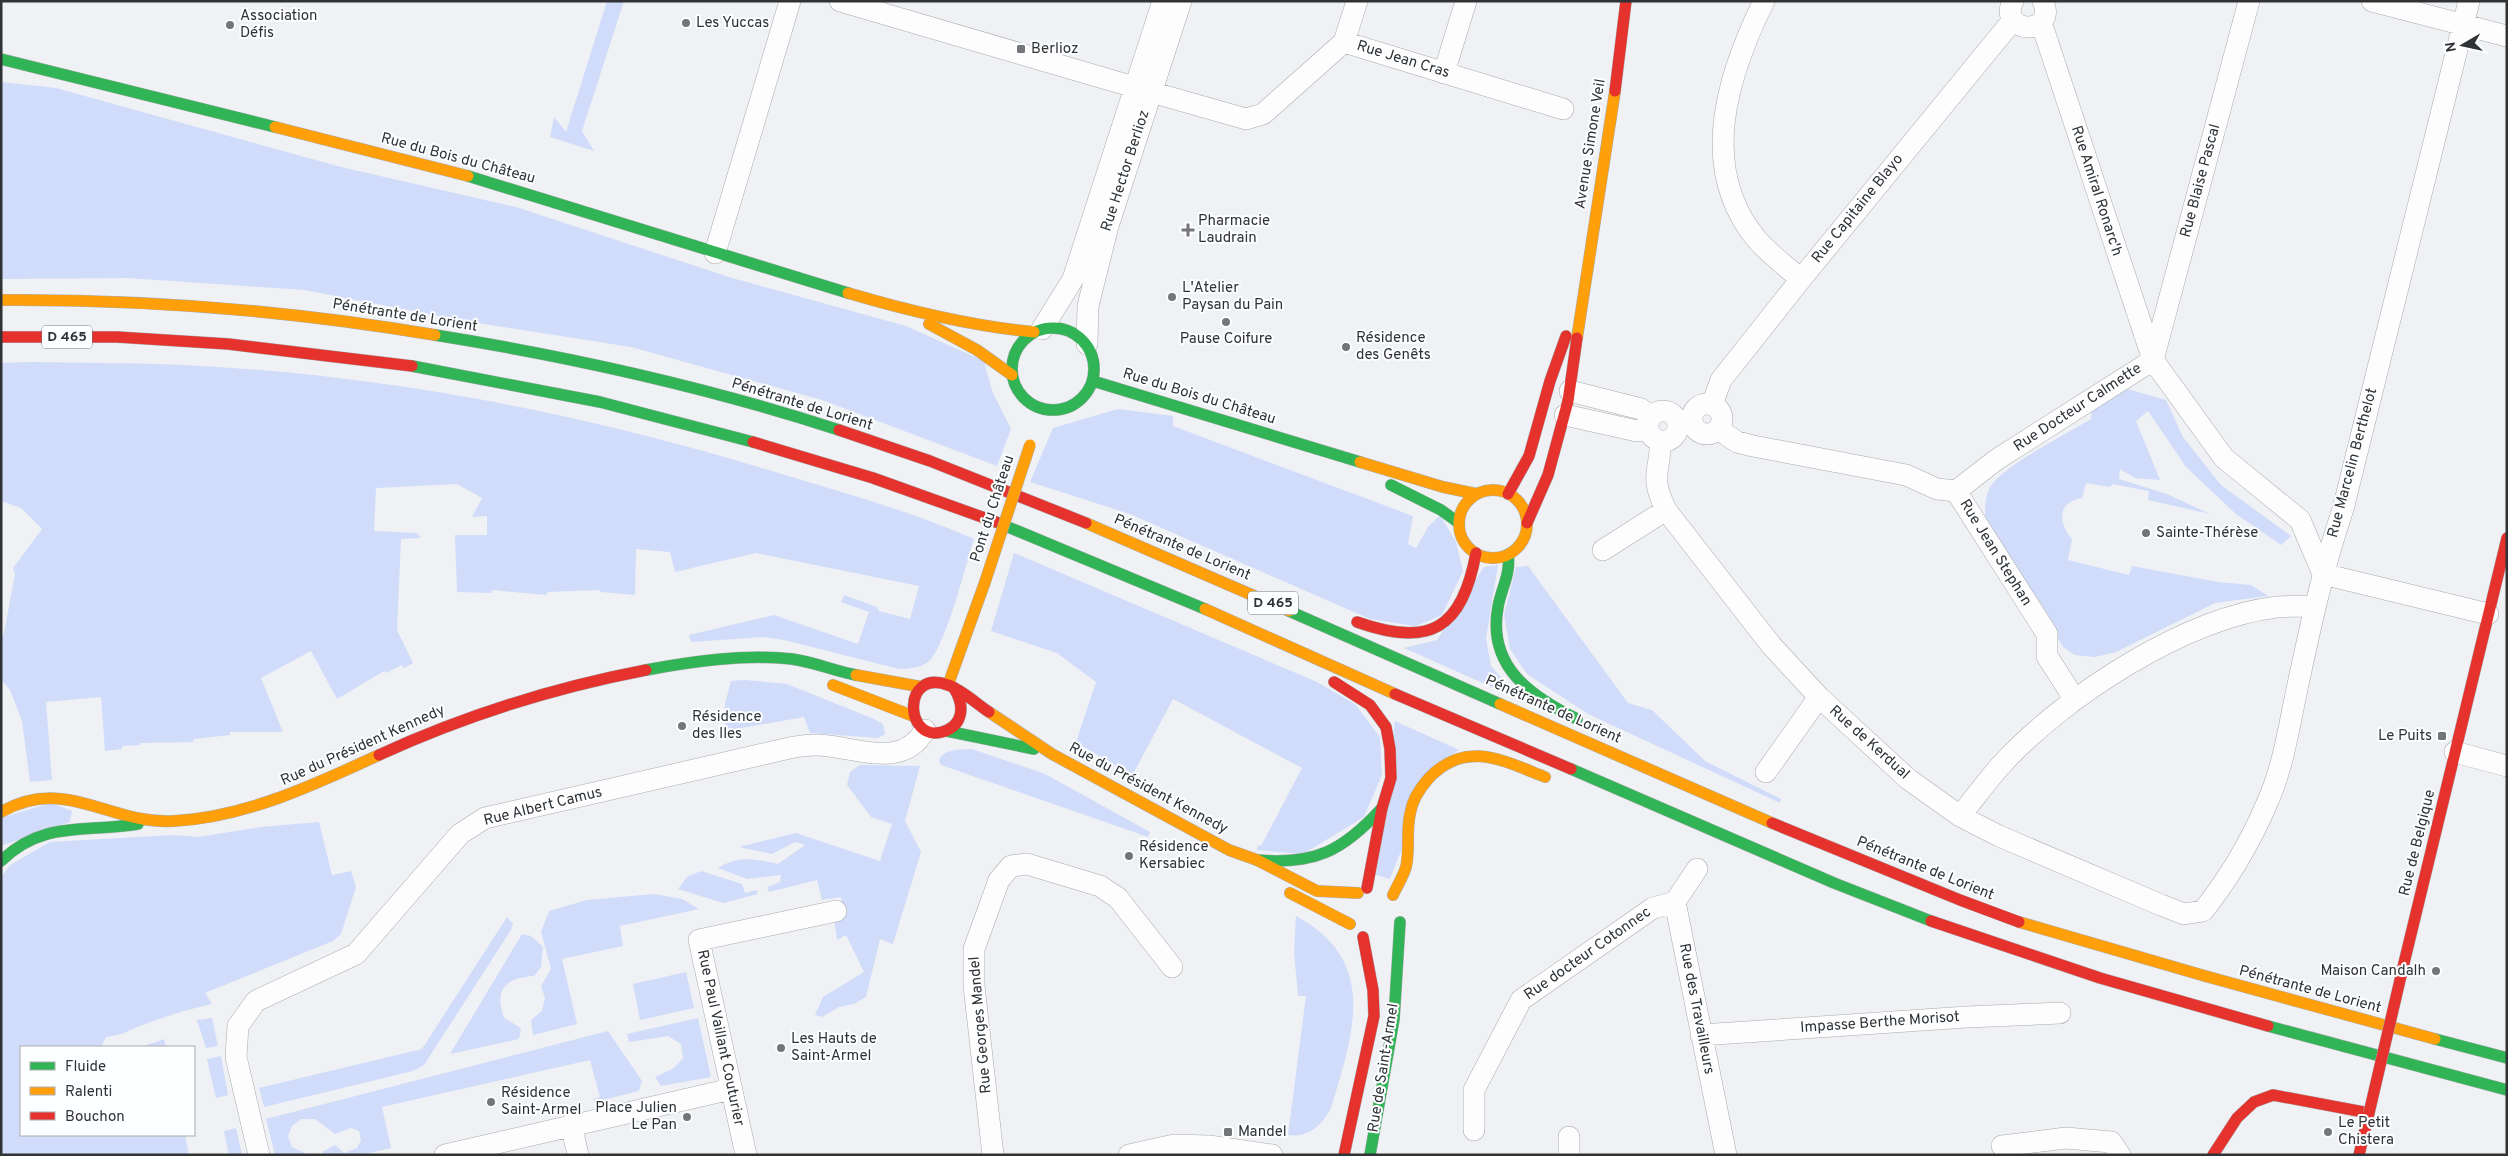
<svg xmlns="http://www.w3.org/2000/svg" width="2508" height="1156" font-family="Overpass,sans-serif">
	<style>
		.green { fill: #d0dcfa }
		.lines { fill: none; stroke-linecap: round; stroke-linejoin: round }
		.street-casing { stroke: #a9aaac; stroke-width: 22 }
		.fast-casing { stroke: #a9aaac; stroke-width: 12 }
		.slow-casing { stroke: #a9aaac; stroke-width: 12 }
		.jam-casing { stroke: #a9aaac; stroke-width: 12 }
		.street { stroke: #fdfdfe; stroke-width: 21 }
		.fast { stroke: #30b455; stroke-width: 11 }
		.slow { stroke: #ff9f0a; stroke-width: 11 }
		.jam { stroke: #e5322d; stroke-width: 11 }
		.slow-bridge-casing { stroke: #a9aaac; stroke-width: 12; stroke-linecap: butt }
		.jam-bridge-casing { stroke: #a9aaac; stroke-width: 12; stroke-linecap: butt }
		.slow-bridge { stroke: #ff9f0a; stroke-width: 11 }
		.jam-bridge { stroke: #e5322d; stroke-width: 11 }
		.poi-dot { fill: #747578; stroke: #fdfeff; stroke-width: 2 }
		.labels { text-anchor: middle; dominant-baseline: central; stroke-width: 4; stroke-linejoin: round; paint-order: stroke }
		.shield { fill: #fdfeff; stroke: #6e6f71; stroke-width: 1 }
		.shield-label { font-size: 14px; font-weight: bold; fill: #313234 }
		.poi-label { font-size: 15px; fill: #313234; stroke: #fdfeff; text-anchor: start }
		.street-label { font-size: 15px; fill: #313234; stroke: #fdfeff }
	</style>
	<rect width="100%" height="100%" fill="#eff1f5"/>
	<path class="green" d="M 607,1 L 624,1 L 582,131 L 594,151 L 550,137 L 554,117 L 566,132 Z
		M 1,82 L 56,88 L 341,167 L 516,207 L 732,278 L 906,326 L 984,361 L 992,391 L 1011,429 L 997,466 L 822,400 L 631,347 L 471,322 L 304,290 L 127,278 L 1,279 Z
		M 1,363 C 34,361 68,363 101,363 C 330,364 557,405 775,472 C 842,492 910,511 974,539 C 966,564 945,649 928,662 C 919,668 910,669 899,669 L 784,640 L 763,637 L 691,642 L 689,635 L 774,615 L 858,644 L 869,612 L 841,602 L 844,595 L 877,607 L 879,611 L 910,619 L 919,586 L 756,553 L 675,572 L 670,552 L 636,549 L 635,595 L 601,592 L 600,590 L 547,592 L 547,595 L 492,590 L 491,593 L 457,592 L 455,535 L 487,535 L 487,516 L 472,517 L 482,498 L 457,484 L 376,488 L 374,531 L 417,533 L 421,538 L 401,539 L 397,630 L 413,663 L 404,668 L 402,665 L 386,673 L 384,671 L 337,699 L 311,651 L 261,678 L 283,732 L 230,732 L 230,735 L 194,739 L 193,742 L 140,743 L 140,745 L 122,746 L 122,749 L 105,751 L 101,697 L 46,702 L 52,780 L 30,782 L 22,721 L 10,690 L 1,679 L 1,638 L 4,633 L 15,574 L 13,568 L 42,529 L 21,508 L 1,501 Z
		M 2124,388 L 2166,400 L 2183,437 L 2221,485 L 2291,536 L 2281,545 L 2236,514 L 2186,467 L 2148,411 L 2136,421 L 2160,480 L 2135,478 L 2120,469 L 2119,479 L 2167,494 L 2210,514 L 2148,500 L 2149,491 L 2112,484 L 2110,487 L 2086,483 L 2082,498 C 2057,502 2058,522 2072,539 L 2068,560 L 2129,575 L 2132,566 L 2218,582 L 2251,585 L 2268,596 L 2215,603 L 2116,652 L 2095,657 L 2075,655 L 2063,647 L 1986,520 C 1984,510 1985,499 1989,489 C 1999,468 2068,433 2091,419 L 2092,408 Z
		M 1118,409 L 1173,416 L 1173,426 L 1413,516 L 1408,544 L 1416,548 L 1428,527 L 1440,515 L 1456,542 L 1463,571 L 1442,615 L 1416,626 L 1370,619 L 1130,514 L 1030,482 L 1053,428 Z
		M 1014,553 L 1317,682 L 1355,704 L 1380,737 L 1382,775 L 1364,817 L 1303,854 L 1256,850 L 1259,845 L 1261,846 L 1302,768 L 1173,699 L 1132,776 L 1076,742 L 1096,682 L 1057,653 L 991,631 Z
		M 1498,565 L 1486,639 L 1491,666 L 1521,700 L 1404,648 L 1437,640 L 1484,567 Z
		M 1528,566 L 1628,703 L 1652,710 L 1705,761 L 1781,799 L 1780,803 L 1588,714 L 1527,674 L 1510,649 L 1504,615 L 1516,567 Z
		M 744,680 L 787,684 L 874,719 L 883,724 L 885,734 L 878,738 L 810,733 L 804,717 L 725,731 L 725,704 L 731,681 Z
		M 1395,721 L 1459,750 L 1435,764 L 1390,879 L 1376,875 Z
		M 972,749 L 1045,774 L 1150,832 L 1148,837 L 941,765 L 939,760 C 945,748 960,750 972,749 Z
		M 860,765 L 920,766 L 905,821 L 921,852 L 893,944 L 880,939 L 866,997 L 854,1004 L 839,1007 L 822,1017 L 815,1015 L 823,997 L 864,972 L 846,935 L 837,940 L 834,918 L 844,916 L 841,897 L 822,900 L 817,880 L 769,892 L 767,887 L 780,882 L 781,875 L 747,879 L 718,868 C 738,855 756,859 778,864 L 805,845 L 795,842 L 772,854 L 739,847 L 796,833 L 880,861 L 892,824 L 871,817 L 847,785 L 850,772 Z
		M 51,803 L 72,811 L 70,822 L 1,846 L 1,818 Z
		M 319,822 L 332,875 L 351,871 L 356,887 L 341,934 L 333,941 L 205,993 L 212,1004 C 188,1009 166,1016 143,1025 C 128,1030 124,1035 106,1037 L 101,1047 L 21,1047 L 21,1135 L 185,1135 L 189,1155 L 1,1155 L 1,877 L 10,865 L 50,842 L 172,835 L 199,837 L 261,827 Z
		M 701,871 L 742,884 L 745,893 L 757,890 L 758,894 L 723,903 L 678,889 L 687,877 Z
		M 654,894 L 682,899 L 699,909 L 620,926 L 623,946 L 562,959 L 577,1024 L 533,1035 L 531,1020 L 542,1011 L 545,998 L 541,986 L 551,969 L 541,932 L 549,911 L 587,900 Z
		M 1296,916 C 1380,961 1353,1034 1331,1108 C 1322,1125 1309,1138 1288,1135 L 1306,996 L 1298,996 L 1294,952 Z
		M 507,917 L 513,924 L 511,930 L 424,1065 L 413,1071 L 264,1107 L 259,1088 L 422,1049 Z
		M 522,934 L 531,936 L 543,947 L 541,967 L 534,976 C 505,978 494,989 504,1018 L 521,1028 L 519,1039 L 450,1054 Z
		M 686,972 L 694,1008 L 640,1020 L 633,984 Z
		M 212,1018 L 218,1046 L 206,1048 L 197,1020 Z
		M 698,1018 L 711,1077 L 661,1086 L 655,1077 L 674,1068 L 683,1058 L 681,1044 L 668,1036 L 629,1042 L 627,1034 Z
		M 608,1031 L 642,1081 L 639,1091 L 595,1102 L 593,1099 L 600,1097 L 590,1060 L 382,1107 L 391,1148 L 361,1155 L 325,1155 L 322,1152 L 335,1145 L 344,1153 L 357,1148 L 361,1140 L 359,1131 L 351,1128 L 335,1134 L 315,1119 L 301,1119 L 292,1126 L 288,1136 L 292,1147 L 309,1155 L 275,1155 L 266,1119 Z
		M 164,1039 L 166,1047 L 141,1047 Z
		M 221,1056 L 228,1095 L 216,1098 L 207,1059 Z
		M 236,1128 L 242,1155 L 229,1155 L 224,1131 Z"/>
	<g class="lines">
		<defs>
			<path id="street" d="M 840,1 L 1134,87
				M 1764,1 C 1727,76 1697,169 1758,241 C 1771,255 1786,267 1801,279
				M 2013,1 C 1997,34 2058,37 2043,1
				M 2372,1 L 2507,36
				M 2041,22 L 2153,360
				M 1344,42 L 1357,1
				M 1444,73 L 1466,1
				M 1151,92 L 1246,119 L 1263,114 L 1344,42 L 1563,109
				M 715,253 L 790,1
				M 1042,329 L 1073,279 L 1163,1
				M 1087,344 L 1088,306 L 1108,226 L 1181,1
				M 2153,360 L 2249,1
				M 1570,391 L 1641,409 L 1651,417
				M1692 419a15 15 0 1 1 30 0a15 15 0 1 1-30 0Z
				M 1712,405 L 1721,380 L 1801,279 L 2013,20
				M1648 426a15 15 0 1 1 30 0a15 15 0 1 1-30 0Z
				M 1565,415 L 1637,431 L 1648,429
				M 1718,429 L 1737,442 L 1753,446 L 1906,475 L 1937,489 L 1956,491
				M 1661,441 C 1659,474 1650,476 1666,510 L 1771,645 L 1819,697 L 1908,779 L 1960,816 L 1999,836 L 2161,905 L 2184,914 L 2203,911 C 2229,878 2251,841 2267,803 C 2283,768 2289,727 2297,689 C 2310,628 2323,568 2343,509 L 2469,1
				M 1956,491 L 1996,460 L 2153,360 L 2224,458 L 2300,520 L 2323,574 L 2488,614
				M 1956,491 L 2047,634 L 2047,656 L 2075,700
				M 1603,550 L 1666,510
				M 2455,752 L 2507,766
				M 1766,772 L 1819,697
				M 1960,816 C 1975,798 1988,779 2003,763 C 2065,696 2185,618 2277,607 C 2289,606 2302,606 2315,606
				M 1697,869 L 1675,902 L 1726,1155
				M 1701,1035 L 1967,1017 L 2060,1013
				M 571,1124 L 578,1155
				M 1474,1130 L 1474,1090 L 1521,1000 L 1653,908 L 1675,902
				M 2002,1146 L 2066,1138 L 2111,1142 L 2120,1155
				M 259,1155 L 236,1057 L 238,1026 L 256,1001 L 356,954 L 460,834 L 485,818 L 794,747 C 806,745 817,744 829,746 C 863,750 904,767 925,730
				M 445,1155 L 731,1089
				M 746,1155 L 699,940 L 836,911
				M 993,1155 L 974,986 L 974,949 L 999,880 L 1011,866 L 1027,864 L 1100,886 L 1118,898 L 1172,967
				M 1129,1155 L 1174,1145 L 1209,1146 L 1272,1155
				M 1569,1155 L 1569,1137"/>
			<path id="fast" d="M 1,59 L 275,127
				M 468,176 L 848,293
				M1012 369a41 41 0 1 1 82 0a41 41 0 1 1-82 0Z
				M 435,335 C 572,357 707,387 839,430
				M 412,366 L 600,402 L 753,442
				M 1093,381 L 1360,462
				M 1391,485 L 1441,510 L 1459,523
				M 996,522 L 1205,609
				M 1508,555 C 1511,574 1501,589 1498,607 C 1487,666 1530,696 1577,719
				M 1289,611 L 1500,704
				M 646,670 C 694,661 744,654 792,659 C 814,662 835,671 856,675
				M 947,731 L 1034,749
				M 1571,769 L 1834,883 L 1931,921
				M 1257,860 C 1315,865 1343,851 1382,808
				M 1,861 C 43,820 85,833 138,824
				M 2268,1026 L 2507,1090
				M 2435,1039 L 2507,1058
				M 1370,1155 L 1394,1019 L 1400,922"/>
			<path id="slow" d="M 275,127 L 468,176
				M 848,293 C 909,311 970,326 1034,332
				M 1,300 C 145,299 293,311 435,335
				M 929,324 L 977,350 L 1012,375
				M 1577,338 L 1615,91
				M 1360,462 L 1443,487 L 1477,494
				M1459 524a34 34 0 1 1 68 0a34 34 0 1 1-68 0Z
				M 1086,523 L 1289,611
				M 1205,609 L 1395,694
				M 856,675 L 922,687
				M 833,685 L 913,716
				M 948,685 L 985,582
				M 1500,704 L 1772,823
				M 989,712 L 1052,754 L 1229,850 L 1257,860 L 1317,891 L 1358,893
				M 1,812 C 66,775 109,825 174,821 C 246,817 314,785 379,755
				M 1290,893 L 1350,924
				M 1393,895 C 1397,886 1403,877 1406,867 C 1410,850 1406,832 1410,814 C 1412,800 1420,788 1429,778 C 1466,739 1504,761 1545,777
				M 2019,922 L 2205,976 L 2435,1039"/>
			<path id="jam" d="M 1615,91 L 1626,1
				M 1,337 L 117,337 L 228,344 L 412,366
				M 839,430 L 930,461 L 1086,523
				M 753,442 L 873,478 L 996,522
				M 1508,494 L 1529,456 L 1550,381 L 1566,336
				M 1527,523 L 1548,475 L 1568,401 L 1577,338
				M 1357,622 C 1430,648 1462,629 1476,553
				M 1334,682 L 1370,705 L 1386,727 L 1390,749 L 1391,778 L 1382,808 L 1367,888
				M 955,690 C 965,707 963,726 942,732 C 904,742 902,668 948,685 C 962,690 977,704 989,712
				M 1395,694 L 1571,769
				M 379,755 C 466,715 552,688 646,670
				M 1772,823 L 1960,900 L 2019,922
				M 1931,921 L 2100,978 L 2268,1026
				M 2404,963 L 2507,538
				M 1344,1155 L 1374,1016 L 1373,990 L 1363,937
				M 2213,1155 L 2237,1118 L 2254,1102 L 2273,1095 L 2369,1113 L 2359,1155"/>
		</defs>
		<use href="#street" class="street-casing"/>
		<use href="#fast" class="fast-casing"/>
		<use href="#slow" class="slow-casing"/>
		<use href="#jam" class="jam-casing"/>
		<use href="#street" class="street"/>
		<use href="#fast" class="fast"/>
		<use href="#slow" class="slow"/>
		<use href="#jam" class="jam"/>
		<defs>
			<path id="slow-bridge" d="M 985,582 L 1030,445"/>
			<path id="jam-bridge" d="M 2369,1113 L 2404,963"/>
		</defs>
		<use href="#slow-bridge" class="slow-bridge-casing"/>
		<use href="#jam-bridge" class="jam-bridge-casing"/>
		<use href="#slow-bridge" class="slow-bridge"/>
		<use href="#jam-bridge" class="jam-bridge"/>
	</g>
	<g class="poi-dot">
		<circle cx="686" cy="23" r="5"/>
		<circle cx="230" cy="25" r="5"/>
		<rect x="1016" y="44" width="10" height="10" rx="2.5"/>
		<path d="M1185.5 222.5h5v5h5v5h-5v5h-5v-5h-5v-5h5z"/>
		<circle cx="1172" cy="297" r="5"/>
		<circle cx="1226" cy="322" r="5"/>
		<circle cx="1346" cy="347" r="5"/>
		<circle cx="2146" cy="533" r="5"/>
		<circle cx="682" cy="726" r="5"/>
		<rect x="2437" y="731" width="10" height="10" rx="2.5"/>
		<circle cx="1129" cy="856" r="5"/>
		<circle cx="2436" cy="971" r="5"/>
		<circle cx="781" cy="1048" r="5"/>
		<circle cx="491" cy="1102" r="5"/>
		<circle cx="687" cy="1117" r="5"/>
		<rect x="1223" y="1127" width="10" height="10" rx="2.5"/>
		<circle cx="2328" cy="1132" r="5"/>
	</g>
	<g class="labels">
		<g class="shield">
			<rect x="42" y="325.5" width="50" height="23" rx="4"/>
			<rect x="1248" y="591.5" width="50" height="23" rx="4"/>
		</g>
		<g class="shield-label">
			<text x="67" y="337">D 465</text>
			<text x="1273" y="603">D 465</text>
		</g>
		<g class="poi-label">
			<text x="240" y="16">Association<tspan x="240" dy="17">Défis</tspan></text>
			<text x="696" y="23">Les Yuccas</text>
			<text x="1031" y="49">Berlioz</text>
			<text x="1198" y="221">Pharmacie<tspan x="1198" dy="17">Laudrain</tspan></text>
			<text x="1182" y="288">L'Atelier<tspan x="1182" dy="17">Paysan du Pain</tspan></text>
			<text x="1356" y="338">Résidence<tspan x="1356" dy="17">des Genêts</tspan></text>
			<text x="1226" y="339" text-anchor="middle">Pause Coifure</text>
			<text x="2156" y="533">Sainte-Thérèse</text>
			<text x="692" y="717">Résidence<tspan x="692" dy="17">des Iles</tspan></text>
			<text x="2432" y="736" text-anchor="end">Le Puits</text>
			<text x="1139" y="847">Résidence<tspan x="1139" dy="17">Kersabiec</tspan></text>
			<text x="2426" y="971" text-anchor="end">Maison Candalh</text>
			<text x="791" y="1039">Les Hauts de<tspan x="791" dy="17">Saint-Armel</tspan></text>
			<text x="501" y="1093">Résidence<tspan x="501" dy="17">Saint-Armel</tspan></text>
			<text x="677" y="1108" text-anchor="end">Place Julien<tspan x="677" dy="17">Le Pan</tspan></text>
			<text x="2338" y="1123">Le Petit<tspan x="2338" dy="17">Chistera</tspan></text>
			<text x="1238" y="1132">Mandel</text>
		</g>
		<g class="street-label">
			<text transform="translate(1403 60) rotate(17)">Rue Jean Cras</text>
			<text transform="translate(1591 144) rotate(-81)">Avenue Simone Veil</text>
			<text transform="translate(458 159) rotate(15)">Rue du Bois du Château</text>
			<text transform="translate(1126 171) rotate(-72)">Rue Hector Berlioz</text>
			<text transform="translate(2201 181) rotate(-75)">Rue Blaise Pascal</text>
			<text transform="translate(2096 191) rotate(72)">Rue Amiral Ronarc'h</text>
			<text transform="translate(1858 209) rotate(-51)">Rue Capitaine Blayo</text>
			<text transform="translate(405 316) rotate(9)">Pénétrante de Lorient</text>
			<text transform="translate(1199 397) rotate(17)">Rue du Bois du Château</text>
			<text transform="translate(802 405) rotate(17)">Pénétrante de Lorient</text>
			<text transform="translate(2078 408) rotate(-33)">Rue Docteur Calmette</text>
			<text transform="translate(2353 463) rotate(-75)">Rue Marcelin Berthelot</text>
			<text transform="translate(993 509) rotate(-72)">Pont du Château</text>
			<text transform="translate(1182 548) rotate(23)">Pénétrante de Lorient</text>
			<text transform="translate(1995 553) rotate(58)">Rue Jean Stephan</text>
			<text transform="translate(1553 710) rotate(24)">Pénétrante de Lorient</text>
			<text transform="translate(1869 743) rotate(42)">Rue de Kerdual</text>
			<text transform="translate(363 746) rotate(-24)">Rue du Président Kennedy</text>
			<text transform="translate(1148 789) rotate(28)">Rue du Président Kennedy</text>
			<text transform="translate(543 807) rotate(-14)">Rue Albert Camus</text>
			<text transform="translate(2418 843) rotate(-76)">Rue de Belgique</text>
			<text transform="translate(1925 869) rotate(22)">Pénétrante de Lorient</text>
			<text transform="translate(1588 954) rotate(-35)">Rue docteur Cotonnec</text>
			<text transform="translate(2310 990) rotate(15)">Pénétrante de Lorient</text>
			<text transform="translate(1696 1009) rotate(79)">Rue des Travailleurs</text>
			<text transform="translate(1880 1023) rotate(-4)">Impasse Berthe Morisot</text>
			<text transform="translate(981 1025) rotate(-95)">Rue Georges Mandel</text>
			<text transform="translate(720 1038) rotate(78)">Rue Paul Vaillant Couturier</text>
			<text transform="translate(1384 1068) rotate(-81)">Rue de Saint-Armel</text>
		</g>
	</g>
	<rect width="2508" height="1156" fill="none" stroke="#313234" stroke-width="5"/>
	<rect x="20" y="1046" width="175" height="90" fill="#fdfeff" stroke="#abacae"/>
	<rect x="30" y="1062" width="25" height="8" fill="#30b455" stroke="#abacae"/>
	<text x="65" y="1071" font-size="15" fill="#313234">Fluide</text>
	<rect x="30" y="1087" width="25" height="8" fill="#ff9f0a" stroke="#abacae"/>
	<text x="65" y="1096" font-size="15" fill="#313234">Ralenti</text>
	<rect x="30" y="1112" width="25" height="8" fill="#e5322d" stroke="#abacae"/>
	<text x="65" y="1121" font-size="15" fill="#313234">Bouchon</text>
	<g transform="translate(2463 45) rotate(261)" stroke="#fdfeff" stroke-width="4" paint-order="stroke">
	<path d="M0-4L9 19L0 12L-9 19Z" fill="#313234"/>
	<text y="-8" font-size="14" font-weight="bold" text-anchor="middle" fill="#313234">N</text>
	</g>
</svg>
